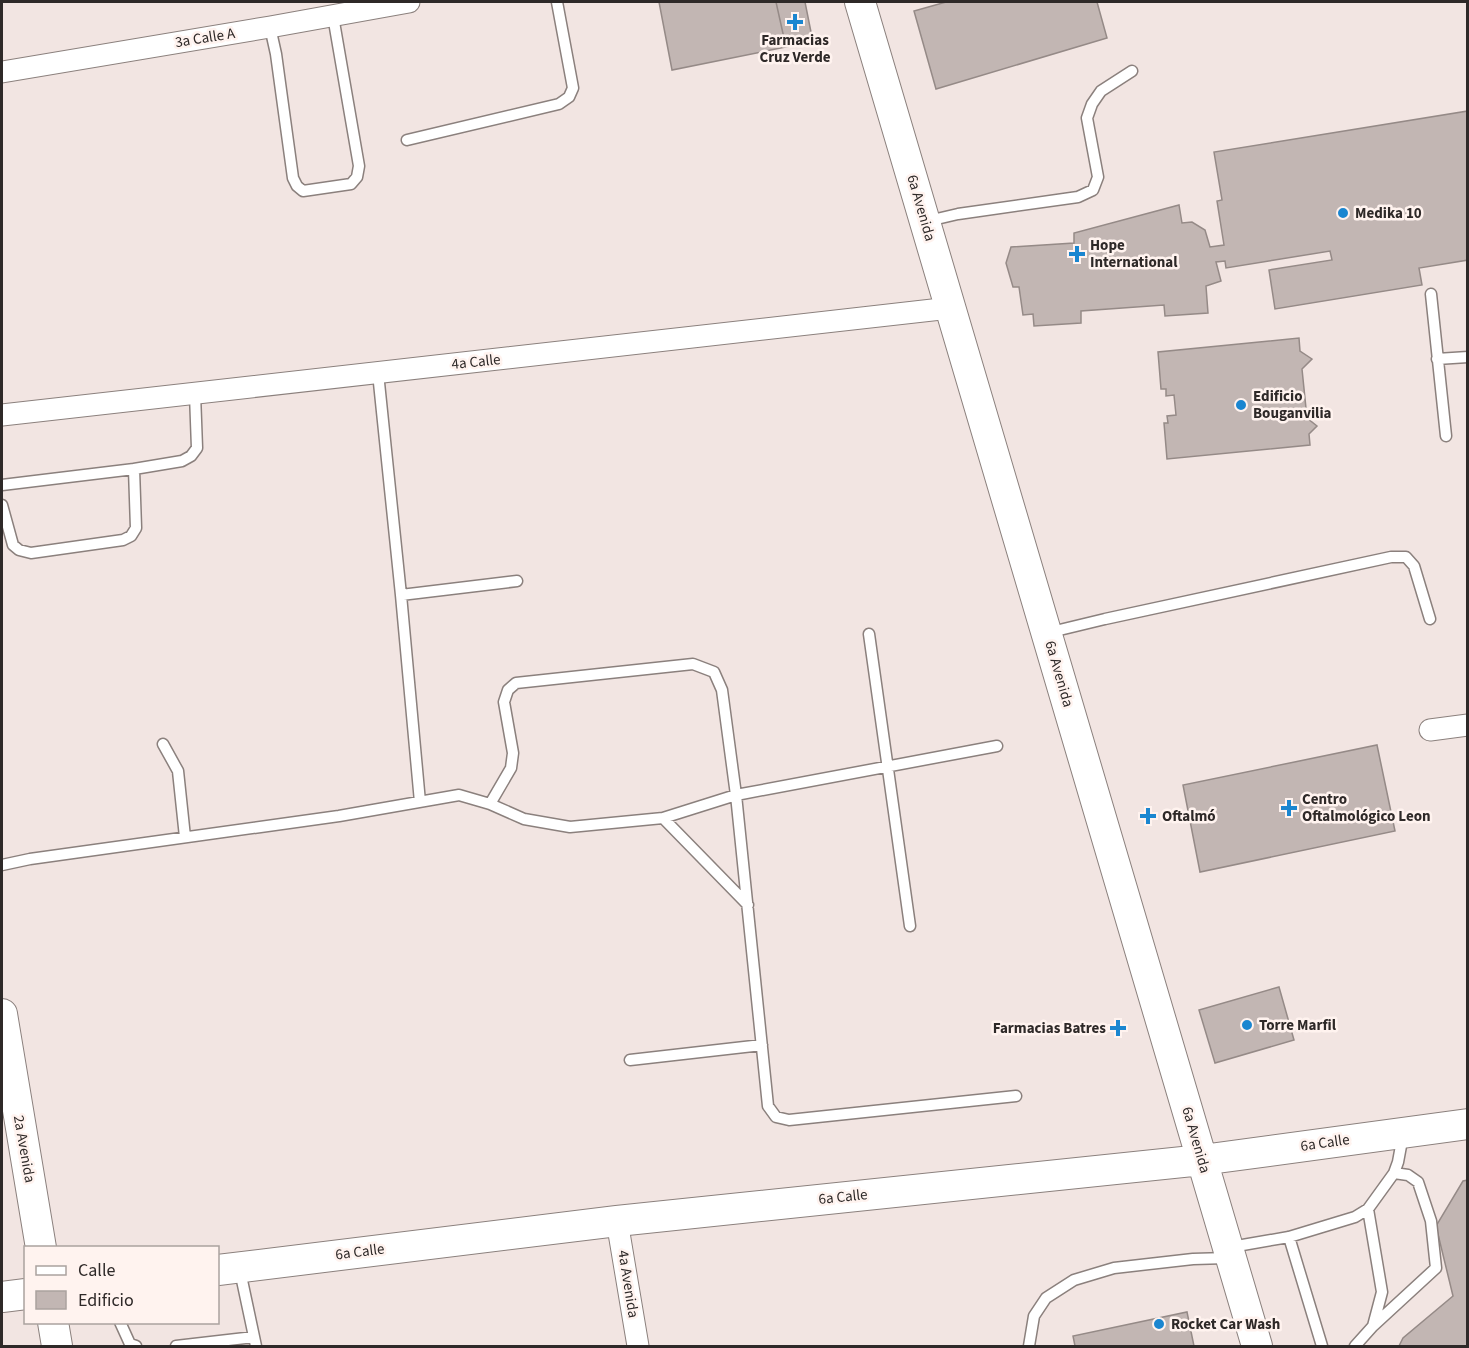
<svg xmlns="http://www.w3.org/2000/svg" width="1469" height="1348" font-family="'Source Sans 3',sans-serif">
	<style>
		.building { fill: #c2b6b3; stroke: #958a87; stroke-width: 1.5 }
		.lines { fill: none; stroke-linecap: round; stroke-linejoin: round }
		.lane-casing { stroke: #8b807d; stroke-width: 13 }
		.street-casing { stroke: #8b807d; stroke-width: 23 }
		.secondary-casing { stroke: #8b807d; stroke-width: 32 }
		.lane { stroke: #fff; stroke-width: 10 }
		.street { stroke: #fff; stroke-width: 21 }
		.secondary { stroke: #fff; stroke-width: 30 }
		.poi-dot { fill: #1a86d0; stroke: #fff3ef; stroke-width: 2 }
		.labels { text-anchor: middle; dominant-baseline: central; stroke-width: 5; stroke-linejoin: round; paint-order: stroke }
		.street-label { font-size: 15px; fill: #2e2928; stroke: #fff3ef }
		.poi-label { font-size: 15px; font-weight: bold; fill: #2e2928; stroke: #fff3ef; text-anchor: start }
	</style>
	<rect width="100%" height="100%" fill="#f2e5e2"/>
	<path class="building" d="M 659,2 L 776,2 L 786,47 L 672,70 Z
		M 776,2 L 805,2 L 813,42 L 786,47 Z
		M 946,2 L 1097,2 L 1107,38 L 936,89 L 914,11 Z
		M 1468,111 L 1468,260 L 1419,268 L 1422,285 L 1275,309 L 1269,270 L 1332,260 L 1330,251 L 1226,268 L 1225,261 L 1216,262 L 1221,281 L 1206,286 L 1208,313 L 1165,316 L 1164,305 L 1081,311 L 1081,323 L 1034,326 L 1033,314 L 1023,315 L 1019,287 L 1013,287 L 1006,263 L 1011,247 L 1074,243 L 1074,233 L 1179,205 L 1182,223 L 1192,222 L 1205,230 L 1210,247 L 1224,245 L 1217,201 L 1222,200 L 1214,152 Z
		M 1299,338 L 1300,351 L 1312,359 L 1302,369 L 1307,418 L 1317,426 L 1309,434 L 1310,445 L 1167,459 L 1164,423 L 1168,423 L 1167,416 L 1176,415 L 1174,395 L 1166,396 L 1166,389 L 1161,389 L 1158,352 Z
		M 1377,745 L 1395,831 L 1200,872 L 1183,785 Z
		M 1279,987 L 1294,1040 L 1215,1063 L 1199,1010 Z
		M 1468,1180 L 1468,1346 L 1399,1346 L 1403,1338 L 1453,1296 L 1436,1226 L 1463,1181 Z
		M 1187,1312 L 1194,1346 L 1075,1346 L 1073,1336 Z"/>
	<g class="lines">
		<defs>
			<path id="lane" d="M 270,27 L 276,54 L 293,178 L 297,186 L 303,191 L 351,184 L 357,177 L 359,166 L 333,16
				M 407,140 L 559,104 L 569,97 L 573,88 L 557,2
				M 928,221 L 958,214 L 1078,197 L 1093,190 L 1098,177 L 1087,118 L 1092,104 L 1101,91 L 1132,71
				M 1431,294 L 1446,436
				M 1437,359 L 1468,357
				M 378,373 L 401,595 L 420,802
				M 2,485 L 134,469
				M 2,505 L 13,545 L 19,550 L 31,553 L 123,540 L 131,536 L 136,528 L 134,469 L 182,461 L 191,456 L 197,448 L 195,394
				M 401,595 L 517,581
				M 1047,633 L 1105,619 L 1391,557 L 1406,557 L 1414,566 L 1430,619
				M 869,634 L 910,926
				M 163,744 L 178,771 L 185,837
				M 490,804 L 511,768 L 513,753 L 504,702 L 508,690 L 516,683 L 693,664 L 714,672 L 722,690 L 736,795 L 768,1106 L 776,1117 L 789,1120 L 1016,1096
				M 663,818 L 748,905
				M 2,865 L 30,859 L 339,816 L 459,795 L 490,804 L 524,819 L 570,827 L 663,818 L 736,795 L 997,746
				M 630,1060 L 762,1045
				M 1289,1237 L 1322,1346
				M 1231,1247 L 1289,1237 L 1355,1217 L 1368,1209 L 1394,1173 L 1398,1162 L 1403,1135
				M 240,1271 L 256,1346
				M 120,1322 L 130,1344 L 136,1346
				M 1373,1326 L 1436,1268 L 1431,1221 L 1418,1182 L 1408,1175 L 1394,1173
				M 176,1346 L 254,1337
				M 1029,1346 L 1034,1316 L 1046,1298 L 1074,1280 L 1114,1268 L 1193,1259 L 1227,1258
				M 1355,1346 L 1373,1326 L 1382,1292 L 1368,1209"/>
			<path id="street" d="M 2,72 L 270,27 L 409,2
				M 2,415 L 950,308
				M 1430,730 L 1468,725
				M 617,1221 L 638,1346"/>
			<path id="secondary" d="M 860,2 L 1257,1346
				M 2,1014 L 41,1248
				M 218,1270 L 617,1221 L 1202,1160 L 1468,1124
				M 2,1297 L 26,1294
				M 53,1322 L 57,1346"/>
		</defs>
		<use href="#lane" class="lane-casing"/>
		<use href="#street" class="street-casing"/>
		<use href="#secondary" class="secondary-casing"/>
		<use href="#lane" class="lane"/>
		<use href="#street" class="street"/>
		<use href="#secondary" class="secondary"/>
	</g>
	<g class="poi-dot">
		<path d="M792 13h6v6h6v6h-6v6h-6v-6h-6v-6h6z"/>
		<circle cx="1343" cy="213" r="6"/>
		<path d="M1074 245h6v6h6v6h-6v6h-6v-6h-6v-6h6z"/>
		<circle cx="1241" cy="405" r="6"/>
		<path d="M1286 799h6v6h6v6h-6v6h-6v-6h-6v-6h6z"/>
		<path d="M1145 807h6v6h6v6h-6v6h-6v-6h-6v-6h6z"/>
		<circle cx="1247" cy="1025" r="6"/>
		<path d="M1115 1019h6v6h6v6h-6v6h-6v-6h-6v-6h6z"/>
		<circle cx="1159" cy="1324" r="6"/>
	</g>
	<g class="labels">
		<g class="street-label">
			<text transform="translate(205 38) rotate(-9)">3a Calle A</text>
			<text transform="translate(921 208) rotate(74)">6a Avenida</text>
			<text transform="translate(476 362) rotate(-6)">4a Calle</text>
			<text transform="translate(1059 674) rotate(74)">6a Avenida</text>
			<text transform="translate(1196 1140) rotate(74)">6a Avenida</text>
			<text transform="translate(1325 1143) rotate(-8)">6a Calle</text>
			<text transform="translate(24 1149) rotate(80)">2a Avenida</text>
			<text transform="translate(843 1197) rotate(-6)">6a Calle</text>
			<text transform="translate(360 1252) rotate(-7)">6a Calle</text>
			<text transform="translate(628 1284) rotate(81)">4a Avenida</text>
		</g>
		<g class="poi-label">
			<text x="795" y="40" text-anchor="middle">Farmacias<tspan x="795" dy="17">Cruz Verde</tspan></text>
			<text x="1355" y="213">Medika 10</text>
			<text x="1090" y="245">Hope<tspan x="1090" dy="17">International</tspan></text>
			<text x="1253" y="396">Edificio<tspan x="1253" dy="17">Bouganvilia</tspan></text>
			<text x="1302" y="799">Centro<tspan x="1302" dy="17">Oftalmológico Leon</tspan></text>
			<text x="1162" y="816">Oftalmó</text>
			<text x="1259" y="1025">Torre Marfil</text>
			<text x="1106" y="1028" text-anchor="end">Farmacias Batres</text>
			<text x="1171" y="1324">Rocket Car Wash</text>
		</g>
	</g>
	<rect width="1469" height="1348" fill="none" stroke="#2e2928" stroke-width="6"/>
	<rect x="24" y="1246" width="195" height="78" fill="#fff3ef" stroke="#aba29f" stroke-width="1.5"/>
	<rect x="36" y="1266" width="30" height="9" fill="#ffffff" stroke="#aba29f" stroke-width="1.5"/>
	<text x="78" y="1276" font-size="18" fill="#2e2928">Calle</text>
	<rect x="36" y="1291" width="30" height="18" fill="#c2b6b3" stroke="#aba29f" stroke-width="1.5"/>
	<text x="78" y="1306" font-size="18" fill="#2e2928">Edificio</text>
</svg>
